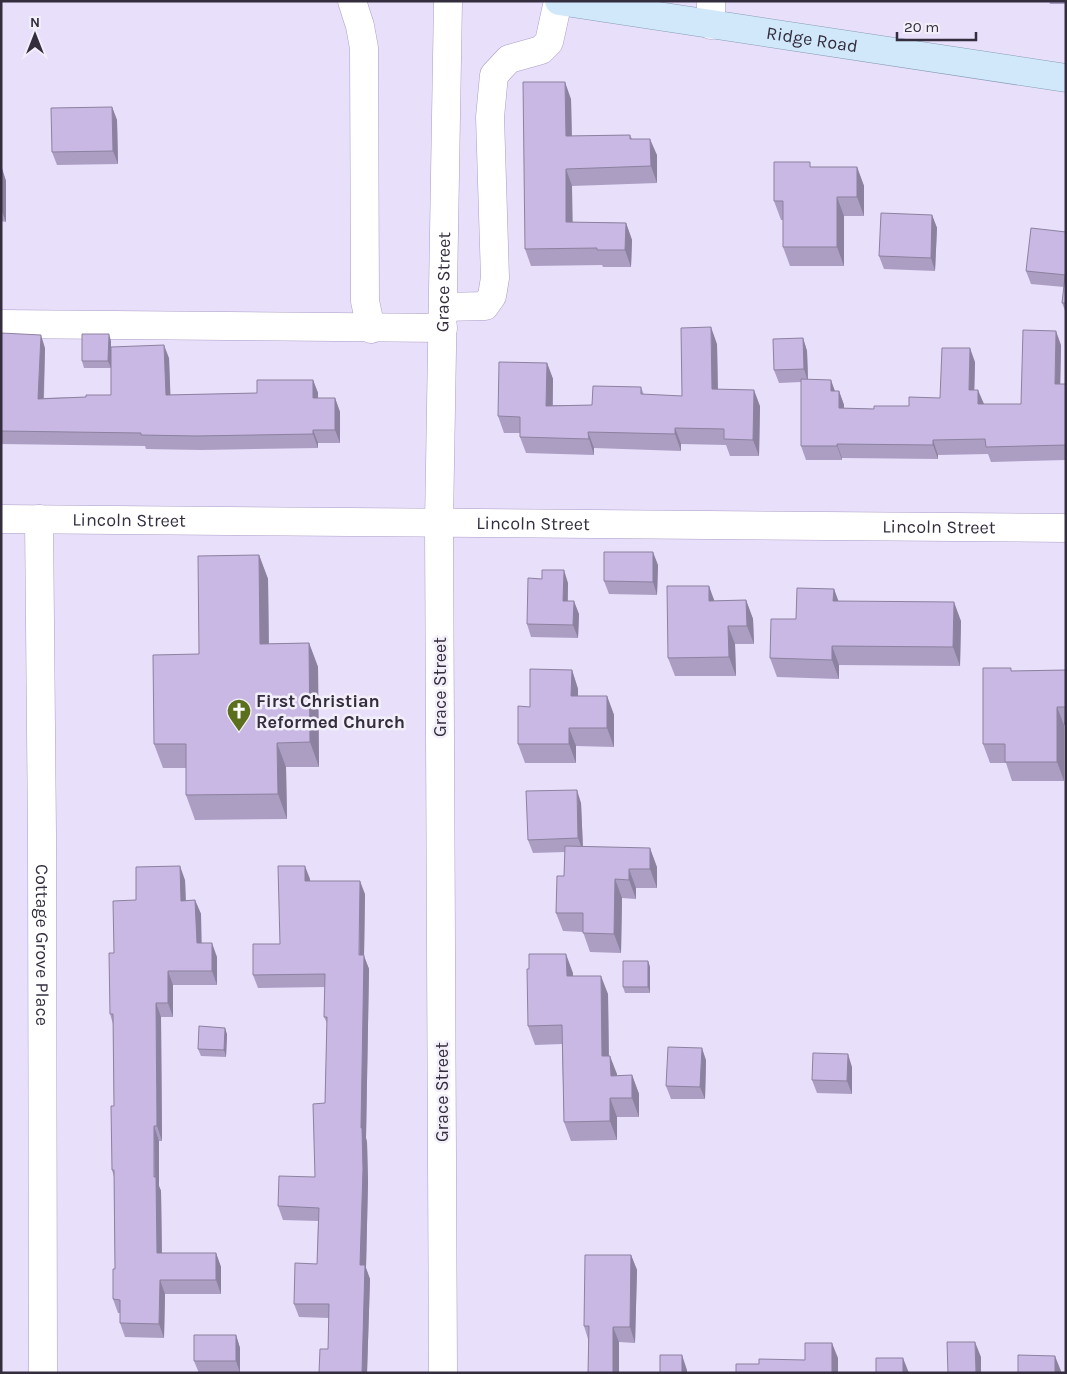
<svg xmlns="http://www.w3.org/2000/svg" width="1067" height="1374" font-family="Karla,sans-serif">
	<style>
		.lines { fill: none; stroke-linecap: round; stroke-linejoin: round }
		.minor-casing { stroke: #ac9dc7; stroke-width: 29 }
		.major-casing { stroke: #869db6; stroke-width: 29 }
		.minor { stroke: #fff; stroke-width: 28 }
		.major { stroke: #d1e8fa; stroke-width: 28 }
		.wall { fill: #ac9ec3 }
		.shaded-wall { fill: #8c819f }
		.building { fill: #c8b8e3; stroke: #8c819f }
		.labels { text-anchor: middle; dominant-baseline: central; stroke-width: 5; stroke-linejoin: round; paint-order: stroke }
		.street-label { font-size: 18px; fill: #332d3e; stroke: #f3eff9 }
		.poi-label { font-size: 18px; font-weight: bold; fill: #332d3e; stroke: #f3eff9; text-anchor: start }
	</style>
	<rect width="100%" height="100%" fill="#e8dffa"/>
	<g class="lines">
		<defs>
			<g id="minor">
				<path d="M 352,1 L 360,26 L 364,48 L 365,301 L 371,329"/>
				<path d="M 711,1 L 711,25"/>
				<path d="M 443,307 L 485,306 L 492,296 L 495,278 L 490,117 L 494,75 L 509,59 L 541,50 L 549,42 L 558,1"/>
				<path d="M 1,324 L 443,328"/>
				<path id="s1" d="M 1,519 L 1066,528"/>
				<path id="s2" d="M 39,519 L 42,835 L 43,1373"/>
				<path id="s3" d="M 443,1373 L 439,523 L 448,1"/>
			</g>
			<g id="major">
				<path id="s4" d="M 559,1 L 1066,78"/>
			</g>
		</defs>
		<use href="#minor" class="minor-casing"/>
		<use href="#major" class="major-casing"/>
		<use href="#minor" class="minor"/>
		<use href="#major" class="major"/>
	</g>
	<path class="wall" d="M 1049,1 L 1066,1 L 1066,4 L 1050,4 Z
		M 571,99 L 572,136 L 630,135 L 632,139 L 657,155 L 657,183 L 572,186 L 572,222 L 626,223 L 632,240 L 631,267 L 603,267 L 602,265 L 531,266 L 525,249 Z
		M 112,107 L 117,120 L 118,164 L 57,165 L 52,152 Z
		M 812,167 L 857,167 L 864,186 L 864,216 L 844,216 L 844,266 L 790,266 L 783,247 L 783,220 L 781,220 L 774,201 Z
		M 1,168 L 6,181 L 6,222 L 1,221 Z
		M 932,215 L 937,228 L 935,271 L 884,269 L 879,256 Z
		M 1066,232 L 1066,313 L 1062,303 L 1064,287 L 1031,284 L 1026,271 Z
		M 1,333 L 45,348 L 44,398 L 86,397 L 111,395 L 111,368 L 84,368 L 82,361 L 111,341 L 111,347 L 169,358 L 170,395 L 257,393 L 313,380 L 318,393 L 318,398 L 335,398 L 340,412 L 340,443 L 318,443 L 318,448 L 201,450 L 146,449 L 145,446 L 1,444 Z
		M 803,338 L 807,351 L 808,379 L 835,391 L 839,391 L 844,405 L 844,408 L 874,409 L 909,406 L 940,398 L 975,362 L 974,390 L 984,404 L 1021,404 L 1061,345 L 1060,384 L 1066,384 L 1066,460 L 991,462 L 988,454 L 938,455 L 938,459 L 842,458 L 842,460 L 806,460 L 801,446 L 801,382 L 779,383 L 774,370 Z
		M 717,344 L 718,389 L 760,406 L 759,456 L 730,456 L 726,445 L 681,444 L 681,451 L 594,448 L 594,455 L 526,453 L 520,437 L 520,433 L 504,433 L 498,416 L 547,363 L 553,379 L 553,405 L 592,405 L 641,387 L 644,395 L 682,396 Z
		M 259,555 L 268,579 L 269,644 L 309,643 L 318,667 L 319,767 L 286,767 L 287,819 L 195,820 L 186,795 L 186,768 L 163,768 L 154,744 L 199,654 Z
		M 658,565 L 657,595 L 609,594 L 604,581 Z
		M 568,583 L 568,601 L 579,614 L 578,638 L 531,637 L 527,624 Z
		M 834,589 L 838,601 L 961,621 L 960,666 L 839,665 L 839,679 L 777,677 L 770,658 L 796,619 Z
		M 746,600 L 753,619 L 754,644 L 735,644 L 736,676 L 675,676 L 668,658 L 715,601 Z
		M 572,670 L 578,689 L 578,696 L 607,696 L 614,715 L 614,747 L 576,746 L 576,763 L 525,763 L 518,744 L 530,707 Z
		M 1066,670 L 1066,725 L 1064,725 L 1064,781 L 1012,781 L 1006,763 L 990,763 L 983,744 L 1012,671 Z
		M 581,803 L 583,847 L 657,867 L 657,888 L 636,888 L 636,899 L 622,898 L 621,953 L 590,952 L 583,932 L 563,931 L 556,913 L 564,876 L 565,852 L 533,853 L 528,840 Z
		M 310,879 L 310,881 L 365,894 L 364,956 L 369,969 L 366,1138 L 367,1142 L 368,1182 L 366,1268 L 370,1279 L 367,1373 L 319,1373 L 328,1349 L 329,1318 L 299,1317 L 294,1304 L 317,1264 L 318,1221 L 283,1220 L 278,1206 L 315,1177 L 325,1103 L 327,1023 L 324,1017 L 325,987 L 258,988 L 253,975 L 280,944 Z
		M 185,880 L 186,901 L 195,900 L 201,914 L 201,943 L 217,957 L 217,985 L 173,985 L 173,1017 L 161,1017 L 162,1141 L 159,1141 L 159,1186 L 161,1191 L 162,1253 L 216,1253 L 221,1267 L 221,1294 L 165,1294 L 164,1338 L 125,1337 L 120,1323 L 120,1313 L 118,1313 L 113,1299 L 115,1269 L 114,1177 L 112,1170 L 114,1106 L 113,1024 L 110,1014 L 114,953 L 136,900 Z
		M 648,961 L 650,967 L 650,993 L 625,993 L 623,987 Z
		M 573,973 L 573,976 L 608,994 L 609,1056 L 617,1076 L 632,1075 L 639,1094 L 639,1117 L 617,1117 L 617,1140 L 571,1141 L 564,1122 L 562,1044 L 535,1045 L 528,1026 Z
		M 227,1034 L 226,1057 L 201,1056 L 198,1049 Z
		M 706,1060 L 705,1099 L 671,1099 L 666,1086 Z
		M 852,1067 L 852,1094 L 817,1093 L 812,1080 Z
		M 631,1255 L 637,1270 L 635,1343 L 619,1342 L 619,1373 L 588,1373 L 588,1339 L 584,1326 Z
		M 236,1335 L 240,1348 L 240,1373 L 199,1373 L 194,1361 Z"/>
	<path class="shaded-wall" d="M 565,82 L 571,99 L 572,153 L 566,136 Z
		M 112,107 L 117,120 L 118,164 L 113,151 Z
		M 650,139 L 657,155 L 657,183 L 651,166 Z
		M 857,167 L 864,186 L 864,216 L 857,197 Z
		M 2,168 L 6,181 L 6,222 L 1,209 Z
		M 566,169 L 572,186 L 573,239 L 566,222 Z
		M 837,197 L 844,216 L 844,266 L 837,247 Z
		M 932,215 L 937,228 L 935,271 L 931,258 Z
		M 626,223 L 632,240 L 631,267 L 625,250 Z
		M 711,327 L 717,344 L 718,405 L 712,389 Z
		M 1056,331 L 1061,345 L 1060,399 L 1055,384 Z
		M 109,334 L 111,341 L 111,368 L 108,361 Z
		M 41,335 L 45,348 L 43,412 L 38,399 Z
		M 803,338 L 807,351 L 808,382 L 804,369 Z
		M 164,345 L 169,358 L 171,409 L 166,395 Z
		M 970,348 L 975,362 L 974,404 L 969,390 Z
		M 547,363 L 553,379 L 552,422 L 546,406 Z
		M 313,380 L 318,393 L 318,412 L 313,398 Z
		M 831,380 L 836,394 L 831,391 Z
		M 754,390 L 760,406 L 759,456 L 753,440 Z
		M 978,390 L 984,404 L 984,419 L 978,404 Z
		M 839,391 L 844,405 L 844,423 L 839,408 Z
		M 335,398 L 340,412 L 340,443 L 335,430 Z
		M 675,428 L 681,444 L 681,451 L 675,434 Z
		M 313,430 L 318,443 L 318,448 L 313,434 Z
		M 588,432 L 594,448 L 594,455 L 589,439 Z
		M 933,440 L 938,455 L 938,459 L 933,445 Z
		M 837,444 L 842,458 L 842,460 L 837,446 Z
		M 653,552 L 658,565 L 657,595 L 653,582 Z
		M 259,555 L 268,579 L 269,668 L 260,644 Z
		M 564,570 L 568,583 L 567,613 L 563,601 Z
		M 709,586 L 716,605 L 709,601 Z
		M 834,589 L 841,608 L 833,601 Z
		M 746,600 L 753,619 L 754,644 L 747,626 Z
		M 574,601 L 579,614 L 578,638 L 573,625 Z
		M 954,602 L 961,621 L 960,666 L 953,647 Z
		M 728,626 L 735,644 L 736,676 L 729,657 Z
		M 309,643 L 318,667 L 319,767 L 310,742 Z
		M 832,646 L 839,665 L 839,679 L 832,660 Z
		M 572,670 L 578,689 L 578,714 L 571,696 Z
		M 607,696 L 614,715 L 614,747 L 607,728 Z
		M 1057,707 L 1064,725 L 1064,781 L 1057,762 Z
		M 569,728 L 576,746 L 576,763 L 569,744 Z
		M 277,743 L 286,767 L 287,819 L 278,794 Z
		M 577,790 L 581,803 L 583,851 L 578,838 Z
		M 650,848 L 657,867 L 657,888 L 650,869 Z
		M 180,866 L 185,880 L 186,915 L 181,901 Z
		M 305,866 L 310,879 L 310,894 L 305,881 Z
		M 629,869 L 636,888 L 636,899 L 629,880 Z
		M 615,879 L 622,898 L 621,953 L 614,934 Z
		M 360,881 L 365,894 L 364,956 L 369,969 L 366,1138 L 367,1142 L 368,1182 L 366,1268 L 370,1279 L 367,1373 L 362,1373 L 360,1265 Z
		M 195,900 L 201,914 L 202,957 L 197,943 Z
		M 212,943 L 217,957 L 217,985 L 212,971 Z
		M 566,954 L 573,973 L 573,995 L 567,976 Z
		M 648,961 L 650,967 L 650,993 L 648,987 Z
		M 168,971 L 173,985 L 173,1017 L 168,1003 Z
		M 601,976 L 608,994 L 609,1075 L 602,1056 Z
		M 156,1003 L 161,1017 L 162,1141 L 157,1126 Z
		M 225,1028 L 227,1034 L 226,1057 L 224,1050 Z
		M 702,1048 L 706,1060 L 705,1099 L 700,1087 Z
		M 848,1054 L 852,1067 L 852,1094 L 847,1081 Z
		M 610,1056 L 617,1074 L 618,1095 L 611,1076 Z
		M 632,1075 L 639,1094 L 639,1117 L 632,1098 Z
		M 610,1098 L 617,1117 L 617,1140 L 610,1121 Z
		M 154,1126 L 159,1141 L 159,1186 L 161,1191 L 162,1267 L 157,1253 Z
		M 216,1253 L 221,1267 L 221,1294 L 216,1280 Z
		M 631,1255 L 637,1270 L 635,1343 L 630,1327 Z
		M 160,1280 L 165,1294 L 164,1338 L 159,1324 Z
		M 613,1327 L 619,1342 L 619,1373 L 613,1373 Z
		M 236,1335 L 240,1348 L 240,1373 L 236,1361 Z
		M 975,1342 L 981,1357 L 981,1373 L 976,1373 Z
		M 832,1343 L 838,1358 L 838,1373 L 832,1373 Z
		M 682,1355 L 687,1370 L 687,1373 L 682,1373 Z
		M 1055,1356 L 1061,1371 L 1061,1373 L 1055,1373 Z
		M 903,1358 L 909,1373 L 903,1373 Z"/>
	<path class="building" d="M 523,82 L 565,82 L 566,136 L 630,135 L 630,139 L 650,139 L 651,166 L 566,169 L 566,222 L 626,223 L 625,250 L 597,250 L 597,248 L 525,249 Z
		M 112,107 L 113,151 L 52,152 L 51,108 Z
		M 774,162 L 810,162 L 810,167 L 857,167 L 857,197 L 837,197 L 837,247 L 783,247 L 783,201 L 774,201 Z
		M 881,213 L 932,215 L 931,258 L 879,256 Z
		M 1031,228 L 1066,232 L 1066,275 L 1026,271 Z
		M 1065,276 L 1066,276 L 1066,303 L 1062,303 Z
		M 711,327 L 712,389 L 754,390 L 753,440 L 724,439 L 724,429 L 675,428 L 675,434 L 588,432 L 589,439 L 520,437 L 520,417 L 498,416 L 499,362 L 547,363 L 546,406 L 592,405 L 593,386 L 641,387 L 641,394 L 682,396 L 681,328 Z
		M 1023,330 L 1056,331 L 1055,384 L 1066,384 L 1066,445 L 986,447 L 985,439 L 933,440 L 933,445 L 837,444 L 837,446 L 801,446 L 801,379 L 831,380 L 831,391 L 839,391 L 839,408 L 874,409 L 874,406 L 909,406 L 909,397 L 940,398 L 942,348 L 970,348 L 969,390 L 978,390 L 978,404 L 1021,404 Z
		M 1,333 L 41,335 L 38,399 L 86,397 L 86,395 L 111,395 L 111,347 L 164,345 L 166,395 L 257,393 L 257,380 L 313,380 L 313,398 L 335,398 L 335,430 L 313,430 L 313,434 L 196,436 L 141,435 L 141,433 L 1,431 Z
		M 82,334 L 109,334 L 108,361 L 82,361 Z
		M 803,338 L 804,369 L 774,370 L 773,339 Z
		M 604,552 L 653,552 L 653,582 L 604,581 Z
		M 259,555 L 260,644 L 309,643 L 310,742 L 277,743 L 278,794 L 186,795 L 186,744 L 154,744 L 153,655 L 199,654 L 198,556 Z
		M 542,570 L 564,570 L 563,601 L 574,601 L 573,625 L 527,624 L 528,578 L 542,579 Z
		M 667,586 L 709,586 L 709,601 L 746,600 L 747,626 L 728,626 L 729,657 L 668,658 Z
		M 797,588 L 834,589 L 833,601 L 954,602 L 953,647 L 832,646 L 832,660 L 770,658 L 771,619 L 796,619 Z
		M 983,668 L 1011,668 L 1011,671 L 1066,670 L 1066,707 L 1057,707 L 1057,762 L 1005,762 L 1005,744 L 983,744 Z
		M 530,669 L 572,670 L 571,696 L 607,696 L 607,728 L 569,728 L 569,744 L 518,744 L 518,706 L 530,707 Z
		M 577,790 L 578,838 L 528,840 L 526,791 Z
		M 565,846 L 650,848 L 650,869 L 629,869 L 629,880 L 615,879 L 614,934 L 583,933 L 583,913 L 556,913 L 557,876 L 564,876 Z
		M 180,866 L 181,901 L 195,900 L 197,943 L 212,943 L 212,971 L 168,971 L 168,1003 L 156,1003 L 157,1126 L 154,1126 L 154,1177 L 156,1177 L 157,1253 L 216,1253 L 216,1280 L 160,1280 L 159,1324 L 120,1323 L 120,1300 L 113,1299 L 113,1269 L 115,1269 L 114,1170 L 112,1170 L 111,1106 L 114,1106 L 113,1014 L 110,1014 L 109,953 L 114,953 L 113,901 L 136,900 L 136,867 Z
		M 278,866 L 305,866 L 305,881 L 360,881 L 359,955 L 364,955 L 361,1128 L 362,1128 L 363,1169 L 360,1265 L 365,1265 L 362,1373 L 319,1373 L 320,1349 L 328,1349 L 329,1304 L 294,1304 L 295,1263 L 317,1264 L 319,1208 L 278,1206 L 279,1176 L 315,1177 L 313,1104 L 325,1103 L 327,1017 L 324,1017 L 325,974 L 253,975 L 253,944 L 280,944 Z
		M 529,954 L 566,954 L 567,976 L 601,976 L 602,1056 L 610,1056 L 611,1076 L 632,1075 L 632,1098 L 610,1098 L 610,1121 L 564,1122 L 562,1025 L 528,1026 L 527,969 L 529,969 Z
		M 623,961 L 648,961 L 648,987 L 623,987 Z
		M 199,1026 L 225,1028 L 224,1050 L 198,1049 Z
		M 668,1047 L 702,1048 L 700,1087 L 666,1086 Z
		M 813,1053 L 848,1054 L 847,1081 L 812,1080 Z
		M 585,1255 L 631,1255 L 630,1327 L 613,1327 L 613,1373 L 588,1373 L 589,1326 L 584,1326 Z
		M 194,1335 L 236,1335 L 236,1361 L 194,1361 Z
		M 947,1342 L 975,1342 L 976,1373 L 948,1373 Z
		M 805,1343 L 832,1343 L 832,1373 L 736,1373 L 736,1364 L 759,1364 L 759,1359 L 805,1360 Z
		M 660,1355 L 682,1355 L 682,1373 L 660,1373 Z
		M 1018,1355 L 1055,1356 L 1055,1373 L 1018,1373 Z
		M 876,1358 L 903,1358 L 903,1373 L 876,1373 Z"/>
	<defs>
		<symbol id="church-pin" viewBox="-11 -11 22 30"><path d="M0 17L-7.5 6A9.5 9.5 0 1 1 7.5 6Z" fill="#5c6f1c" stroke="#f3eff9"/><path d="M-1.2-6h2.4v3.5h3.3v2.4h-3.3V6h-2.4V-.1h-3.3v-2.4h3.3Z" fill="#fff"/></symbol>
	</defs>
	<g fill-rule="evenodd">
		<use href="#church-pin" x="225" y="697" width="28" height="38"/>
	</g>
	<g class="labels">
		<g class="street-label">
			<text stroke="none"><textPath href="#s4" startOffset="256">Ridge Road</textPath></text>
			<text stroke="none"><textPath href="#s3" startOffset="1091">Grace Street</textPath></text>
			<text stroke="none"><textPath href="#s1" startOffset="128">Lincoln Street</textPath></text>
			<text stroke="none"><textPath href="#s1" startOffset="532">Lincoln Street</textPath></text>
			<text stroke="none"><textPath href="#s1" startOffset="938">Lincoln Street</textPath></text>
			<text transform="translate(440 687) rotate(-90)">Grace Street</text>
			<text stroke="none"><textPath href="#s2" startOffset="426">Cottage Grove Place</textPath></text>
			<text transform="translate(442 1092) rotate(-90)">Grace Street</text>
		</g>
		<g class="poi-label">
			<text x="256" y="701">First Christian<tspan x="256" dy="21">Reformed Church</tspan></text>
		</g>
	</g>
	<rect width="1067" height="1374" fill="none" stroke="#332d3e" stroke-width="5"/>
	<g transform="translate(35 35)" stroke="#f3eff9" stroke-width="4" paint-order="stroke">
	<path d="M0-4L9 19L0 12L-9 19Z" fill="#332d3e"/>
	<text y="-8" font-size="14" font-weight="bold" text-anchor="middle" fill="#332d3e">N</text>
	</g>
	<path d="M897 32v8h79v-8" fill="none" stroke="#332d3e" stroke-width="2.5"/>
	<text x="904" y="32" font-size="15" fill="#332d3e" stroke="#f3eff9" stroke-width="4" paint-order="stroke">20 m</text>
</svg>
